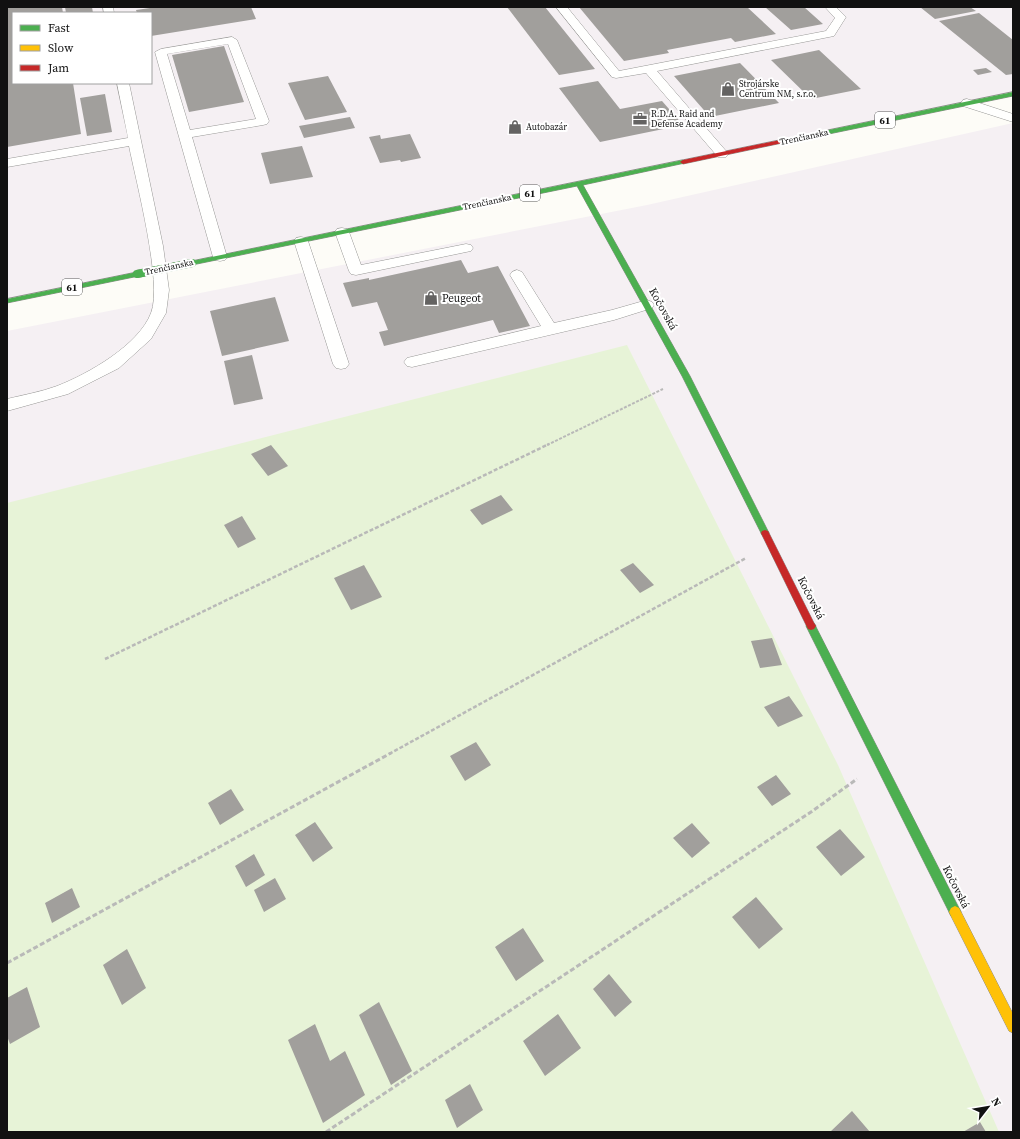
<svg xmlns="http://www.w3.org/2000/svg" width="1020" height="1139" font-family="'Source Serif 4',serif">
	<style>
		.industrial { fill: #f5f0f3; fill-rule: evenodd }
		.green { fill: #e7f3d7 }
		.building { fill: #a19f9c }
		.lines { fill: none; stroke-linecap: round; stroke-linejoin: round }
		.lane-casing { stroke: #979795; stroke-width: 1 }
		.fast-casing { stroke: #8e8d8b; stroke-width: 1 }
		.slow-casing { stroke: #8e8d8b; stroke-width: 1 }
		.jam-casing { stroke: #8e8d8b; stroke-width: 1 }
		.path-far2 { stroke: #b9b9b8; stroke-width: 2; stroke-dasharray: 3 1.5; stroke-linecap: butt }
		.path-far1 { stroke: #b9b9b8; stroke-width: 2.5; stroke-dasharray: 4 2; stroke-linecap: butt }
		.path { stroke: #b9b9b8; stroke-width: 3; stroke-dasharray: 5 2.5; stroke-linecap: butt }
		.lane { fill: #fffffe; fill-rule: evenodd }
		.fast { fill: #4caf50; fill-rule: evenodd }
		.slow { fill: #ffc107; fill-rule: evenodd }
		.jam { fill: #c62828; fill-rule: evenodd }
		.fast-bridge-casing { stroke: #858482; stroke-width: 8; stroke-linecap: butt }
		.fast-bridge { stroke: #4caf50; stroke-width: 8 }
		.labels { text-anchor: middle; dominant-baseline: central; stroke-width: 4; stroke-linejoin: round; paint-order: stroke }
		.far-poi-label { font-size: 9px; fill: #111; stroke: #fff; text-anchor: start }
		.far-street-label { font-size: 9px; fill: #111; stroke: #fff }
		.shield { fill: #fff; stroke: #585858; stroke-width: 1 }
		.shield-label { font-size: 10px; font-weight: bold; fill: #111 }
		.poi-label { font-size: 11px; fill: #111; stroke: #fff; text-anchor: start }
		.street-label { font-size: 11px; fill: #111; stroke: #fff }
	</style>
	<rect width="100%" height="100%" fill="#fdfcf7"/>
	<path class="industrial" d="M 7,7 L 1013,7 L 1013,92 L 7,302 ZM 13,13 L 151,13 L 151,83 L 13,83 Z
		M 1013,123 L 1013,1132 L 7,1132 L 7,331 L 647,205 Z"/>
	<path class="green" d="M 627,345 L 838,765 L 999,1132 L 7,1132 L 7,503 Z"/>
	<path class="building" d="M 7,7 L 62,7 L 63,13 L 13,13 L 13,83 L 73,83 L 81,134 L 7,147 Z
		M 65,7 L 92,7 L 93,13 L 66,13 Z
		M 157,7 L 251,7 L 256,19 L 151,36 L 151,13 L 137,13 L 136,10 Z
		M 507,7 L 545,7 L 595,69 L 559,75 Z
		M 579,7 L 747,7 L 776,34 L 735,42 L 731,38 L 667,50 L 669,53 L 624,61 Z
		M 765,7 L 804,7 L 823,24 L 791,30 Z
		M 920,7 L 970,7 L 976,11 L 935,19 Z
		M 979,13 L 1013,40 L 1013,74 L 1006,75 L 939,21 Z
		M 224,46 L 244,102 L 189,112 L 172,55 Z
		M 819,50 L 861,89 L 811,99 L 771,60 Z
		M 740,63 L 779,103 L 710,117 L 674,76 Z
		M 986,68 L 992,72 L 978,75 L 973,70 Z
		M 328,76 L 347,112 L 305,120 L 288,83 Z
		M 598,81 L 620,109 L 662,101 L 683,125 L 600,142 L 559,88 Z
		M 105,94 L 112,132 L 87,136 L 80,98 Z
		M 350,117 L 355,128 L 304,138 L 299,126 Z
		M 410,134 L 421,158 L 401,162 L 400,160 L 380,163 L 369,137 L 380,135 L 381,139 Z
		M 302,146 L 313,177 L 270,184 L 261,153 Z
		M 461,260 L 468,273 L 498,266 L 530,326 L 499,333 L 493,320 L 384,346 L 379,332 L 388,330 L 377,302 L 352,307 L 343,283 L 369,278 L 369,280 Z
		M 275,297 L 289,341 L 222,356 L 210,311 Z
		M 252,355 L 263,399 L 234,405 L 224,361 Z
		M 271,445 L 288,466 L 268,476 L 251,454 Z
		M 501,495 L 513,510 L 482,525 L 470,510 Z
		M 242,516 L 256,539 L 238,548 L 224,525 Z
		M 633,563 L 654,585 L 640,593 L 620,570 Z
		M 364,565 L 382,597 L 351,610 L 334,578 Z
		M 772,638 L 782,665 L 760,668 L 751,641 Z
		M 789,696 L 803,716 L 778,727 L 764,707 Z
		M 476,742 L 491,765 L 465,781 L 450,756 Z
		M 776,775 L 791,794 L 772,806 L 757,787 Z
		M 231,789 L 244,810 L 220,825 L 208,803 Z
		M 315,822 L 333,848 L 313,862 L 295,835 Z
		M 692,823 L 710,843 L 692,858 L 673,838 Z
		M 840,829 L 865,857 L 841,876 L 816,847 Z
		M 254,854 L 265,875 L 246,887 L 235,866 Z
		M 275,878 L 286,899 L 264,912 L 254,890 Z
		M 72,888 L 80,907 L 52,923 L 45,903 Z
		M 756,897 L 783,929 L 759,949 L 732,917 Z
		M 523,928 L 544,961 L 516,981 L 495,947 Z
		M 127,949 L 146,988 L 122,1005 L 103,965 Z
		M 609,974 L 632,1002 L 615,1017 L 593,989 Z
		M 27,987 L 40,1027 L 10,1044 L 7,1036 L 7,998 Z
		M 379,1002 L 412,1071 L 391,1085 L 359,1015 Z
		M 558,1014 L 581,1048 L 545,1076 L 523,1041 Z
		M 315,1024 L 330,1061 L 345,1051 L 365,1095 L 323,1123 L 288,1040 Z
		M 470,1084 L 483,1110 L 457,1128 L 445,1100 Z
		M 852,1111 L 870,1132 L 830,1132 Z
		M 980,1122 L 986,1132 L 963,1132 Z"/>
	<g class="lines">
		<defs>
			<path id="lane" d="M 103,7 L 113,7 L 114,13 L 104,13 Z
				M 556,7 L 567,7 L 619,71 L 826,31 L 835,18 L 825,7 L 836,7 L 846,17 L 834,36 L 657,71 L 726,151 L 728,154 L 726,157 L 718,157 L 646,73 L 616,78 L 612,77 Z
				M 232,37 L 237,40 L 269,121 L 267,124 L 263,125 L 192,137 L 227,257 L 225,260 L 220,261 L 215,260 L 213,257 L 155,52 L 161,49 ZM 228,44 L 256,119 L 190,130 L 167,54 Z
				M 117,83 L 129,83 L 163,246 L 169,290 L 166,313 L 151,339 L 119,368 L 68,394 L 7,411 L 7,399 C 23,395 41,392 57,386 C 88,374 139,345 151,313 C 163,284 136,181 129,146 L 7,167 L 7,159 L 128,138 Z
				M 967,99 L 1013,114 L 1013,122 L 963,106 L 961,103 L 963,100 Z
				M 342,228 L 347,229 L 349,232 L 361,265 L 466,244 L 471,245 L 473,248 L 471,251 L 466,252 L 356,275 L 351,274 L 349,271 L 335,232 L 337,229 Z
				M 301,237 L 306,238 L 308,241 L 349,364 L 346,368 L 341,369 L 336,368 L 333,364 L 294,241 L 296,238 Z
				M 517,270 L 522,272 L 554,323 L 612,310 L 647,300 L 652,302 L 654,305 L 652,308 L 614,320 L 412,367 L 407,366 L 404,362 L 407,358 L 541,326 L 510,275 L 512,272 Z"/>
			<path id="fast" d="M 1013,92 L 1013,96 L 785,143 L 782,141 L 785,139 Z
				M 683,160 L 686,162 L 685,163 L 583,185 L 690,376 L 769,533 L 768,535 L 762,535 L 761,533 L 682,376 L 577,186 L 192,265 L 189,263 L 192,261 Z
				M 137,272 L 139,272 L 139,276 L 7,303 L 7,299 Z
				M 811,622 L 814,623 L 959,908 L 961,912 L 959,916 L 955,918 L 951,916 L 806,626 L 808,623 Z"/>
			<path id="slow" d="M 955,906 L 959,908 L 1013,1014 L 1013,1033 L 1009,1031 L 951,916 L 949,912 L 951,908 Z"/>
			<path id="jam" d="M 785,139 L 787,140 L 787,142 L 683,164 L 680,162 L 683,160 Z
				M 765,530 L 768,531 L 814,623 L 816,626 L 814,629 L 811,630 L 808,629 L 761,533 L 762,531 Z"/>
		</defs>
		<use href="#lane" class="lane-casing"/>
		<use href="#fast" class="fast-casing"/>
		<use href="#slow" class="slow-casing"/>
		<use href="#jam" class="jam-casing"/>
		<path class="path-far2" d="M 547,445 L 663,389"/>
		<path class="path-far1" d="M 105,659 L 549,444
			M 389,754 L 746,558"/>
		<path class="path" d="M 7,963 L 391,753
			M 326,1132 L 811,812 L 857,779"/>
		<use href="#lane" class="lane"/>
		<use href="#fast" class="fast"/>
		<use href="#slow" class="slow"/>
		<use href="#jam" class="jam"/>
		<defs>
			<path id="fast-bridge" d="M 137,274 L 192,263"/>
		</defs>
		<use href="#fast-bridge" class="fast-bridge-casing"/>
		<use href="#fast-bridge" class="fast-bridge"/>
	</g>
	<defs>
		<symbol id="shop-bare" viewBox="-9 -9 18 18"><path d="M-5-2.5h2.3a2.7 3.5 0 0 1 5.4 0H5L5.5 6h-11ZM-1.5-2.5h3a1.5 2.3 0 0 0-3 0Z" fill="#646362" stroke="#fff" stroke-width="2.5" paint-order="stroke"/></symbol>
		<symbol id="office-bare" viewBox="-9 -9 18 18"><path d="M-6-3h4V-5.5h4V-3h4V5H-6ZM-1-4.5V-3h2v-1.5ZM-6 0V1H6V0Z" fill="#646362" stroke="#fff" stroke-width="2.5" paint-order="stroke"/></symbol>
	</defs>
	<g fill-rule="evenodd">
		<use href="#shop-bare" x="718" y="79" width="20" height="20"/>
		<use href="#office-bare" x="630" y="109" width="20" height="20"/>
		<use href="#shop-bare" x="505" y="117" width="20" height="20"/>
		<use href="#shop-bare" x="421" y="288" width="20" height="20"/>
	</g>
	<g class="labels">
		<g class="far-poi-label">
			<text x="739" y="84">Strojárske<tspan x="739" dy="10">Centrum NM, s.r.o.</tspan></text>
			<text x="651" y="114">R.D.A. Raid and<tspan x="651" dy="10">Defense Academy</tspan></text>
			<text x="526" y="127">Autobazár</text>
		</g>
		<g class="far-street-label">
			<text transform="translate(804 137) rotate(-12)">Trenčianska</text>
			<text transform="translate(487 202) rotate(-12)">Trenčianska</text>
			<text transform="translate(169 267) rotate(-12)">Trenčianska</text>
		</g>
		<g class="shield">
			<rect x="875" y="112" width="20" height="16" rx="3"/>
			<rect x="520" y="185" width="20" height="16" rx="3"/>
			<rect x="62" y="279" width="20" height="16" rx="3"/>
		</g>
		<g class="shield-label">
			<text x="885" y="120">61</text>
			<text x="530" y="193">61</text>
			<text x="72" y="287">61</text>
		</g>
		<g class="poi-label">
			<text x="442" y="298">Peugeot</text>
		</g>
		<g class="street-label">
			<text transform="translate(663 309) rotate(61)">Kočovská</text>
			<text transform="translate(811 598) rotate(63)">Kočovská</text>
			<text transform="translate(956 887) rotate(63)">Kočovská</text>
		</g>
	</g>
	<rect width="1020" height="1139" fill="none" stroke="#111111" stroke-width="16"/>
	<rect x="12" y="12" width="140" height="72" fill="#ffffff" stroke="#a0a0a0"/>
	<rect x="20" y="25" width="20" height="6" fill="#4caf50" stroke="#a0a0a0"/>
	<text x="48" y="32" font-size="12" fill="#111111">Fast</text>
	<rect x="20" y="45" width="20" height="6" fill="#ffc107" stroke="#a0a0a0"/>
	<text x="48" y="52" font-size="12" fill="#111111">Slow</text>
	<rect x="20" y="65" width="20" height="6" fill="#c62828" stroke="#a0a0a0"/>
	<text x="48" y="72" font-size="12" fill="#111111">Jam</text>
	<g transform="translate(988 1107) rotate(59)" stroke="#ffffff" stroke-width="3" paint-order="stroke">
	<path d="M0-3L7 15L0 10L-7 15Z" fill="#111111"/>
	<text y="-6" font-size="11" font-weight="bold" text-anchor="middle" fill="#111111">N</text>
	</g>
</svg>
